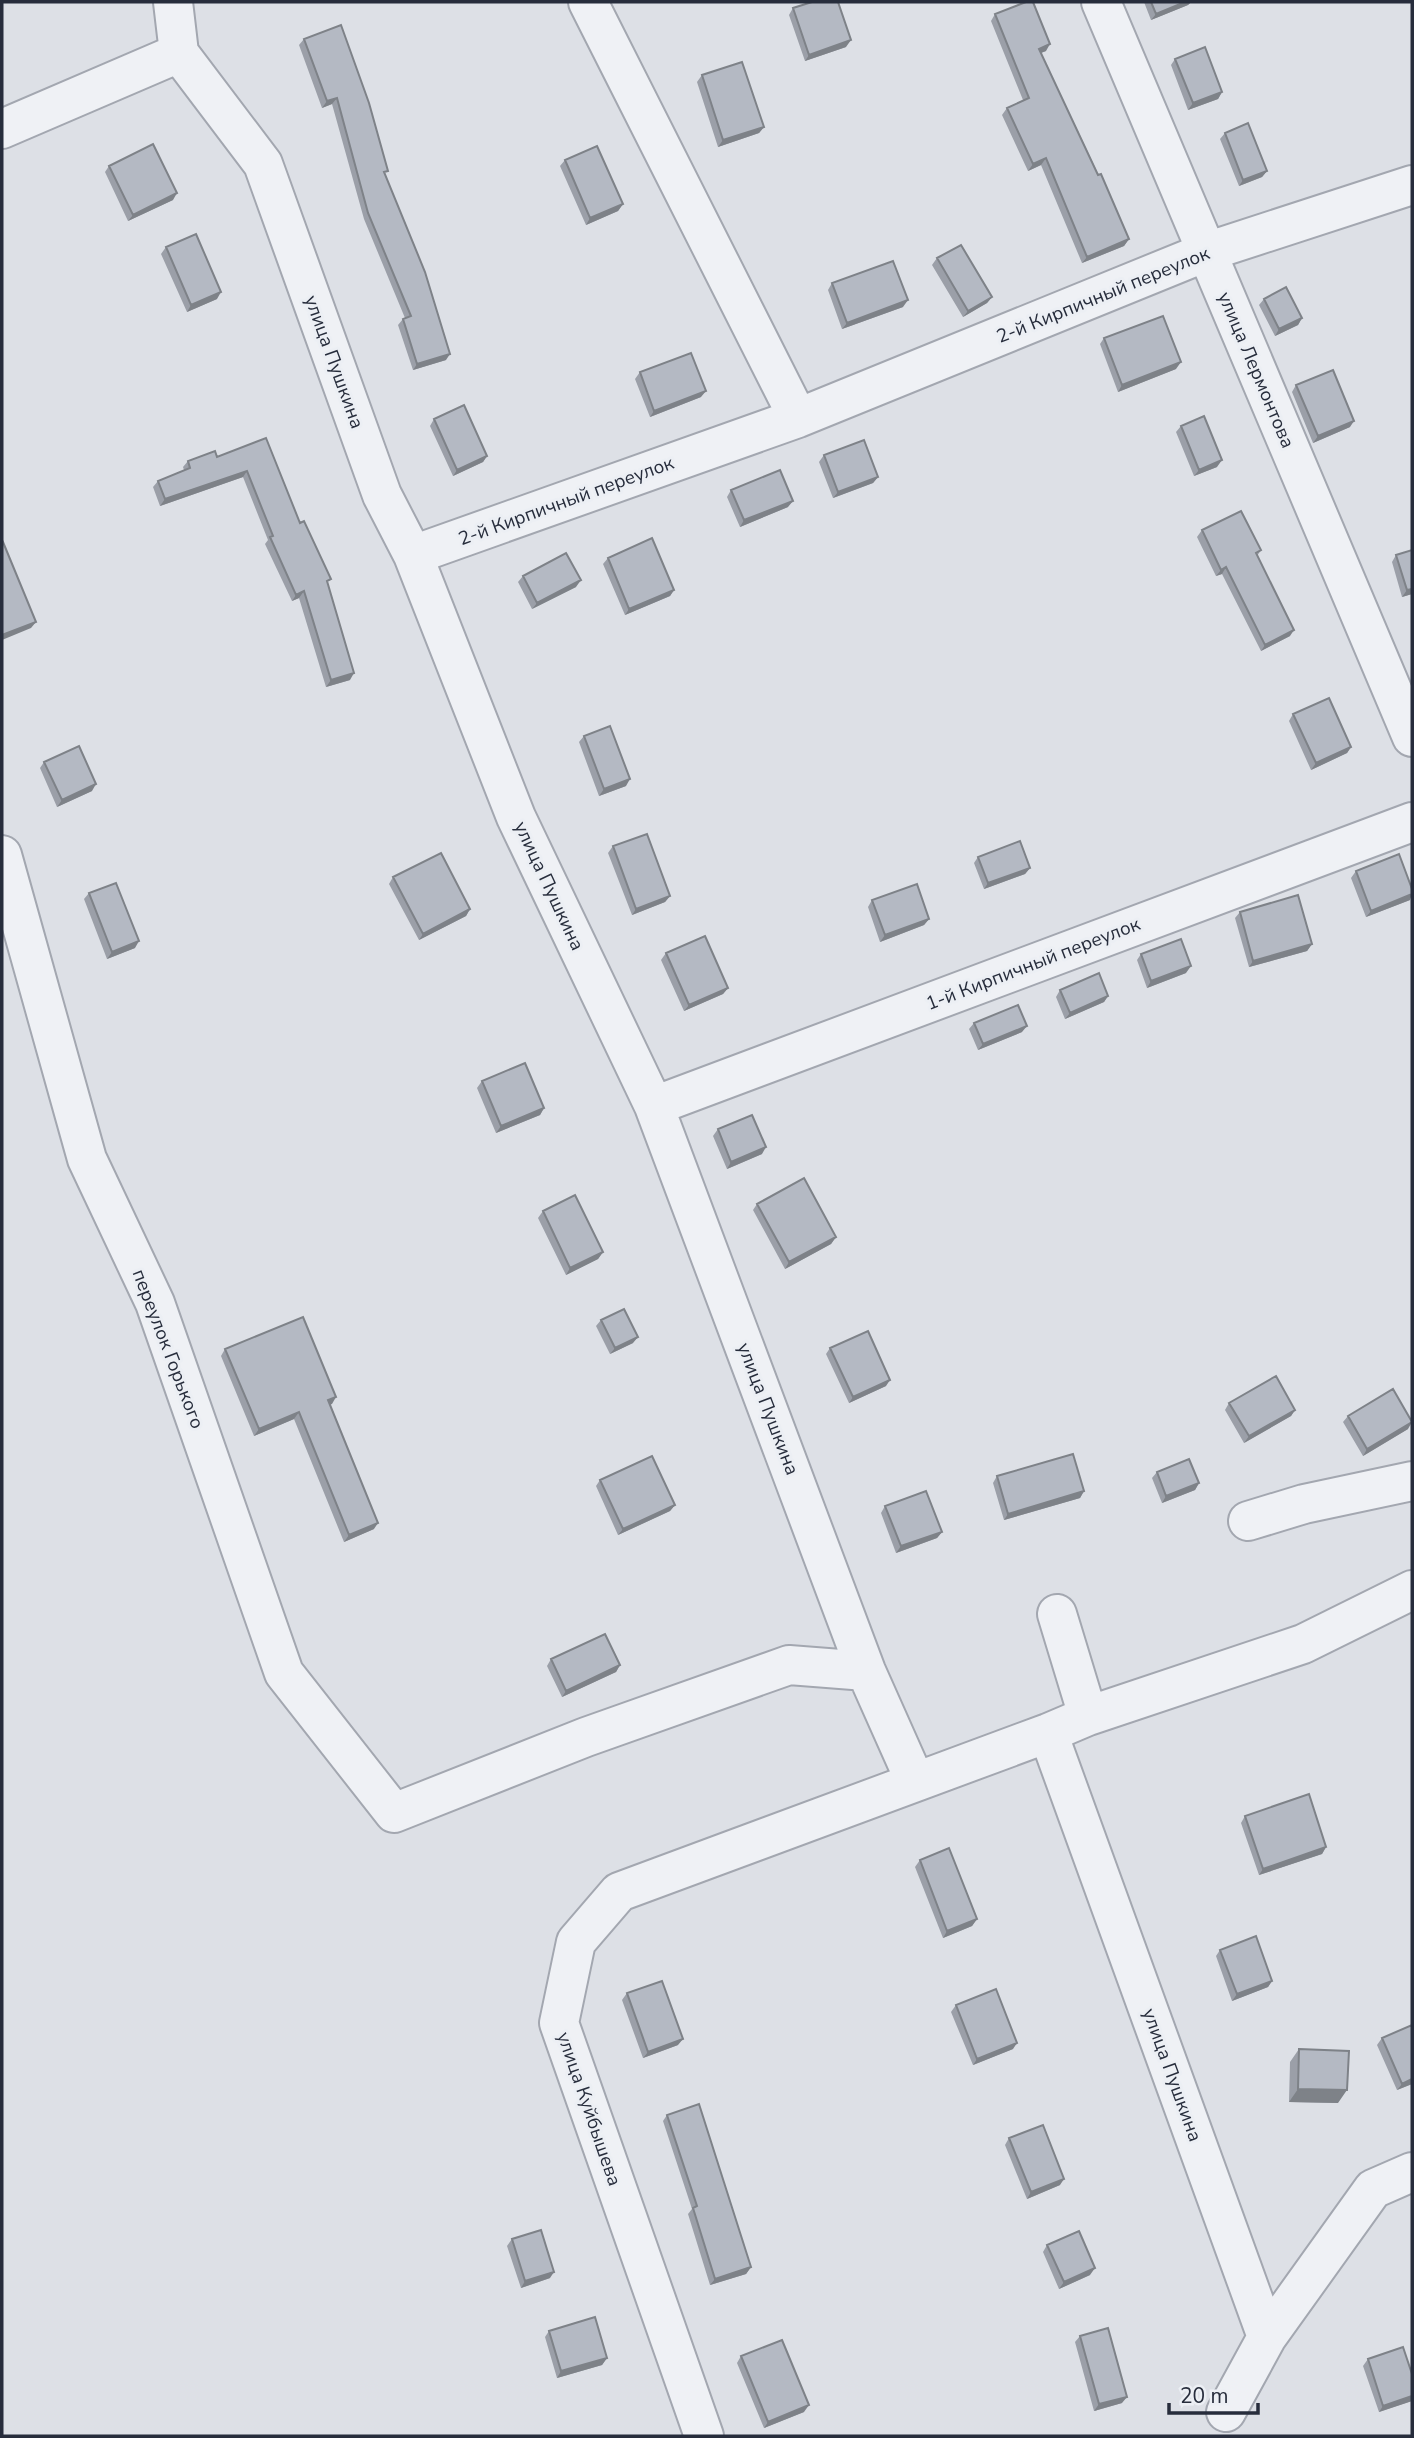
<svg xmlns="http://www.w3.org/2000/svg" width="1414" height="2438" font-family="'Nunito Sans',sans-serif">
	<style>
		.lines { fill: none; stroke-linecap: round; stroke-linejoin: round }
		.minor-casing { stroke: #a3a7b0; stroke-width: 42 }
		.minor { stroke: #eff1f5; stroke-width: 38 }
		.wall { fill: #9b9fa8 }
		.shaded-wall { fill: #7e8288 }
		.building { fill: #b4b9c3; stroke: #7e8288; stroke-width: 2 }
		.labels { text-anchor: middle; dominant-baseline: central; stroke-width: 6; stroke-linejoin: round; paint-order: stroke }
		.street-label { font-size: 19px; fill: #272d3c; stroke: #eceff4 }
	</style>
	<rect width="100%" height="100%" fill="#dde0e6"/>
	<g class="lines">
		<defs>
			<path id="minor" d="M 173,2 L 179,53 L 263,164 L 382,495 L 413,555 L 516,817 L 654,1106 L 866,1671 L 915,1781
				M 588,2 L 798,418
				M 1101,2 L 1412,737
				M 2,129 L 179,53
				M 413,555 L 798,418 L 1206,252 L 1412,185
				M 2,855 L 87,1159 L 155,1303 L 284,1673 L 394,1813 L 586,1737 L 789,1665 L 866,1671
				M 654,1106 L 1412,822
				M 1248,1521 L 1304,1504 L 1412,1481
				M 1057,1614 L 1088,1716
				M 1048,1733 L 1267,2337 L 1226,2412
				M 1267,2337 L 1373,2189 L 1412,2172
				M 704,2436 L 559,2023 L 576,1942 L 619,1892 L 1048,1733 L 1088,1716 L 1303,1644 L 1412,1590"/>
		</defs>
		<use href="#minor" class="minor-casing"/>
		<use href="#minor" class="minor"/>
	</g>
	<path class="wall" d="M 1144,2 L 1191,2 L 1188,5 L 1151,20 Z
		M 793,8 L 846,47 L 805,61 L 789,15 Z
		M 995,14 L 1046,51 L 1041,53 L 1129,239 L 1124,246 L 1082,263 L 1041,165 L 1028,171 L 1002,115 L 1007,108 L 1023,100 L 991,21 Z
		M 304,39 L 385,175 L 446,360 L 413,370 L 398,325 L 403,319 L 405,318 L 364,219 L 332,104 L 322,108 L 299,45 Z
		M 1175,59 L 1222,92 L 1218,99 L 1188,110 L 1171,65 Z
		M 702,75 L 764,127 L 759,133 L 718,147 L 697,82 Z
		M 1225,133 L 1267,171 L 1262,177 L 1239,186 L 1220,139 Z
		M 565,160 L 623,204 L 618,211 L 586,225 L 560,166 Z
		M 109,166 L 173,200 L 128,221 L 105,172 Z
		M 166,247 L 217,299 L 187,312 L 161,254 Z
		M 937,258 L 992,297 L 987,303 L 963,317 L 932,265 Z
		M 832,283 L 903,307 L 842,329 L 828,290 Z
		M 1264,299 L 1302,318 L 1298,325 L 1275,336 L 1259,305 Z
		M 1104,338 L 1176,369 L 1118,392 L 1100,344 Z
		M 640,372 L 701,397 L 650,417 L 635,379 Z
		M 1296,385 L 1350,427 L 1313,443 L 1292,392 Z
		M 434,419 L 487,456 L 483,462 L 453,476 L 430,426 Z
		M 1181,426 L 1217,467 L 1194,476 L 1176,432 Z
		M 266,438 L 300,523 L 327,584 L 350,680 L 326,687 L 299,598 L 292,601 L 265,544 L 268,540 L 243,477 L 160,506 L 153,487 L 158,481 L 184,470 L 183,467 L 188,461 L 217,457 Z
		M 824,455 L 878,477 L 873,483 L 833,498 L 819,462 Z
		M 731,490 L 788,507 L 740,527 L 727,497 Z
		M 1202,530 L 1261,550 L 1257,556 L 1290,636 L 1261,651 L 1222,574 L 1216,576 L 1197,537 Z
		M 1396,555 L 1412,594 L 1402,597 L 1392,562 Z
		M 608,558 L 674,590 L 670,596 L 625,615 L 603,564 Z
		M 523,576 L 576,587 L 532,609 L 518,582 Z
		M 1293,714 L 1351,747 L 1347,753 L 1311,770 L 1289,721 Z
		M 584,736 L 626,786 L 599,796 L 579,742 Z
		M 44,762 L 92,791 L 57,807 L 40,768 Z
		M 613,846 L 670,896 L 665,902 L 632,915 L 608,853 Z
		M 978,857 L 1030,868 L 1025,874 L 984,889 L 974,863 Z
		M 1356,871 L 1410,900 L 1366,917 L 1351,878 Z
		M 393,877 L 470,909 L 466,916 L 419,940 L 389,884 Z
		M 89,893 L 135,948 L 107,959 L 84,899 Z
		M 872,900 L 929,919 L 924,925 L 880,942 L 868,907 Z
		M 1240,912 L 1312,944 L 1307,951 L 1249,967 L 1235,918 Z
		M 666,953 L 728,988 L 723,994 L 684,1011 L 661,960 Z
		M 1141,954 L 1186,973 L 1147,988 L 1137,960 Z
		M 1060,990 L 1108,996 L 1104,1002 L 1065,1019 L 1056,997 Z
		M 974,1023 L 1022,1032 L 978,1050 L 969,1029 Z
		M 482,1081 L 544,1108 L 540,1115 L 496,1133 L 477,1088 Z
		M 718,1129 L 762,1154 L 727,1169 L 713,1136 Z
		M 757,1204 L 836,1237 L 831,1244 L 785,1269 L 753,1210 Z
		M 543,1211 L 603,1252 L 598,1259 L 566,1275 L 538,1218 Z
		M 601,1320 L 633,1343 L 610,1354 L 596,1326 Z
		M 830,1348 L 886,1386 L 849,1403 L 826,1354 Z
		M 225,1349 L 332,1404 L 330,1404 L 374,1529 L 344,1542 L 294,1419 L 254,1436 L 221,1356 Z
		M 1229,1403 L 1295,1410 L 1291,1416 L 1244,1443 L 1225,1410 Z
		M 1348,1416 L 1408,1429 L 1363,1456 L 1343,1422 Z
		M 1157,1472 L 1199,1483 L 1195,1490 L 1162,1503 L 1152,1478 Z
		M 997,1476 L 1084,1491 L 1080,1498 L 1004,1520 L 993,1483 Z
		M 600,1480 L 675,1505 L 670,1511 L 618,1535 L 596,1486 Z
		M 885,1506 L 942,1532 L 937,1538 L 896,1553 L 881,1513 Z
		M 551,1659 L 620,1665 L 616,1672 L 562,1697 L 547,1666 Z
		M 1245,1816 L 1326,1847 L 1322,1854 L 1259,1875 L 1241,1823 Z
		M 920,1860 L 977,1919 L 972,1926 L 943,1938 L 915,1867 Z
		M 1220,1950 L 1272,1981 L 1268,1987 L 1232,2001 L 1216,1956 Z
		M 627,1993 L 678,2045 L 643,2058 L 622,2000 Z
		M 956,2005 L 1013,2049 L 973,2065 L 951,2012 Z
		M 1412,2025 L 1412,2084 L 1397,2090 L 1377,2045 L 1382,2038 Z
		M 1299,2049 L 1338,2103 L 1289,2102 L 1290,2062 Z
		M 667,2115 L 751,2267 L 746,2274 L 710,2285 L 688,2214 L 692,2209 L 663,2121 Z
		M 1009,2138 L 1060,2185 L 1027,2199 L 1005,2145 Z
		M 512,2239 L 550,2278 L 521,2288 L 507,2246 Z
		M 1047,2245 L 1090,2275 L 1059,2289 L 1043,2252 Z
		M 549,2331 L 607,2358 L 602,2365 L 557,2378 L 545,2337 Z
		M 1080,2336 L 1122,2403 L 1094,2411 L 1075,2342 Z
		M 741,2356 L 804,2412 L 764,2428 L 737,2363 Z
		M 1368,2359 L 1412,2374 L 1412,2401 L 1379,2412 L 1363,2366 Z"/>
	<path class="shaded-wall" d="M 1185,2 L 1191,2 L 1188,5 L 1151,20 L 1156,14 Z
		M 851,40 L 846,47 L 805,61 L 809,55 Z
		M 1050,44 L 1046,51 L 1035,55 L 1039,49 Z
		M 1222,92 L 1218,99 L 1188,110 L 1193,103 Z
		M 337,98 L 332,104 L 322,108 L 327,101 Z
		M 764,127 L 759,133 L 718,147 L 723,140 Z
		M 1046,158 L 1041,165 L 1028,171 L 1033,164 Z
		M 1267,171 L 1262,177 L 1239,186 L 1243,180 Z
		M 177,193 L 173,200 L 128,221 L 133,215 Z
		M 623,204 L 618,211 L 586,225 L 590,218 Z
		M 1129,239 L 1124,246 L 1082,263 L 1087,257 Z
		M 221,292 L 217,299 L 187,312 L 191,305 Z
		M 992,297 L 987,303 L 963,317 L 968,311 Z
		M 908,300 L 903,307 L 842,329 L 847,323 Z
		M 1302,318 L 1298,325 L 1275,336 L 1279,329 Z
		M 450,354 L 446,360 L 413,370 L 417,364 Z
		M 1181,362 L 1176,369 L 1118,392 L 1122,385 Z
		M 706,391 L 701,397 L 650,417 L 654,411 Z
		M 1354,421 L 1350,427 L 1313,443 L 1318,436 Z
		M 487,456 L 483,462 L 453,476 L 457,470 Z
		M 1222,460 L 1217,467 L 1194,476 L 1199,470 Z
		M 247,471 L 243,477 L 160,506 L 165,499 Z
		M 878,477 L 873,483 L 833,498 L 838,492 Z
		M 793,501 L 788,507 L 740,527 L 744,520 Z
		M 1226,567 L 1222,574 L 1216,576 L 1221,570 Z
		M 581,580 L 576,587 L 532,609 L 537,603 Z
		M 1412,589 L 1412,594 L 1402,597 L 1407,590 Z
		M 674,590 L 670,596 L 625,615 L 629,609 Z
		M 304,591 L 299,598 L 292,601 L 296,595 Z
		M 36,622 L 31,628 L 2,640 L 2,635 Z
		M 1294,630 L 1290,636 L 1261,651 L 1265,645 Z
		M 354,673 L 350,680 L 326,687 L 331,680 Z
		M 1351,747 L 1347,753 L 1311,770 L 1316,763 Z
		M 630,779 L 626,786 L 599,796 L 604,789 Z
		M 96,784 L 92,791 L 57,807 L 62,800 Z
		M 1030,868 L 1025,874 L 984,889 L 988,883 Z
		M 1412,894 L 1410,900 L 1366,917 L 1371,911 Z
		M 670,896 L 665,902 L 632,915 L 636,909 Z
		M 470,909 L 466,916 L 419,940 L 423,934 Z
		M 929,919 L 924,925 L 880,942 L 885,935 Z
		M 139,941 L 135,948 L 107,959 L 112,952 Z
		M 1312,944 L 1307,951 L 1249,967 L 1253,961 Z
		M 1191,966 L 1186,973 L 1147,988 L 1151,981 Z
		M 728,988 L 723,994 L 684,1011 L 689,1005 Z
		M 1108,996 L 1104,1002 L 1065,1019 L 1070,1013 Z
		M 1027,1026 L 1022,1032 L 978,1050 L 983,1044 Z
		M 544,1108 L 540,1115 L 496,1133 L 501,1126 Z
		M 766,1147 L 762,1154 L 727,1169 L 731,1162 Z
		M 836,1237 L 831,1244 L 785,1269 L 789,1262 Z
		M 603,1252 L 598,1259 L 566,1275 L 570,1268 Z
		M 638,1337 L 633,1343 L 610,1354 L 615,1348 Z
		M 890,1380 L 886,1386 L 849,1403 L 853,1397 Z
		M 336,1397 L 332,1404 L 324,1407 L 328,1400 Z
		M 1295,1410 L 1291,1416 L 1244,1443 L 1249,1436 Z
		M 299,1412 L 294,1419 L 254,1436 L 259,1429 Z
		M 1412,1422 L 1408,1429 L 1363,1456 L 1367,1449 Z
		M 1199,1483 L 1195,1490 L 1162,1503 L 1166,1496 Z
		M 1084,1491 L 1080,1498 L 1004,1520 L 1008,1514 Z
		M 675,1505 L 670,1511 L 618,1535 L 623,1529 Z
		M 378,1523 L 374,1529 L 344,1542 L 349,1535 Z
		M 942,1532 L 937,1538 L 896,1553 L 901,1546 Z
		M 620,1665 L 616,1672 L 562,1697 L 566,1691 Z
		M 1326,1847 L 1322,1854 L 1259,1875 L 1263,1869 Z
		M 977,1919 L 972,1926 L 943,1938 L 947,1931 Z
		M 1272,1981 L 1268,1987 L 1232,2001 L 1237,1994 Z
		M 683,2039 L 678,2045 L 643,2058 L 648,2052 Z
		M 1017,2043 L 1013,2049 L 973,2065 L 977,2059 Z
		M 1412,2079 L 1412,2084 L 1397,2090 L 1402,2084 Z
		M 1298,2089 L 1347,2090 L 1338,2103 L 1289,2102 Z
		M 1064,2179 L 1060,2185 L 1027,2199 L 1031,2192 Z
		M 751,2267 L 746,2274 L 710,2285 L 715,2279 Z
		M 1095,2268 L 1090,2275 L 1059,2289 L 1064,2282 Z
		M 554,2272 L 550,2278 L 521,2288 L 525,2281 Z
		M 607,2358 L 602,2365 L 557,2378 L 561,2371 Z
		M 1412,2396 L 1412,2401 L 1379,2412 L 1383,2406 Z
		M 1127,2397 L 1122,2403 L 1094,2411 L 1099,2404 Z
		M 809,2405 L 804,2412 L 764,2428 L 768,2422 Z"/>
	<path class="building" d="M 812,2 L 838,2 L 851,40 L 809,55 L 793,8 Z
		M 1026,2 L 1033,2 L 1050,44 L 1039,49 L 1098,175 L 1101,174 L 1129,239 L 1087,257 L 1046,158 L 1033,164 L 1007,108 L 1029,98 L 995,14 Z
		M 1151,2 L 1185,2 L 1156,14 Z
		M 341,25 L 369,103 L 388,171 L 384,172 L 425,272 L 450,354 L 417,364 L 403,319 L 411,316 L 368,213 L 337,98 L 327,101 L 304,39 Z
		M 1205,47 L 1222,92 L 1193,103 L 1175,59 Z
		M 742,62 L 764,127 L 723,140 L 702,75 Z
		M 1248,123 L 1267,171 L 1243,180 L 1225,133 Z
		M 153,144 L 177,193 L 133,215 L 109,166 Z
		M 597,146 L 623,204 L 590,218 L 565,160 Z
		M 196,234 L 221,292 L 191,305 L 166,247 Z
		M 961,245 L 992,297 L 968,311 L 937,258 Z
		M 893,261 L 908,300 L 847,323 L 832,283 Z
		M 1286,287 L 1302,318 L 1279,329 L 1264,299 Z
		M 1163,316 L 1181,362 L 1122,385 L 1104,338 Z
		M 691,353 L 706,391 L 654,411 L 640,372 Z
		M 1333,370 L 1354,421 L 1318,436 L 1296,385 Z
		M 464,405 L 487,456 L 457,470 L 434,419 Z
		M 1204,416 L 1222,460 L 1199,470 L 1181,426 Z
		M 266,438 L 300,523 L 304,521 L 331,579 L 327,581 L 354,673 L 331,680 L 304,591 L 296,595 L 270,537 L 273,536 L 247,471 L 165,499 L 158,481 L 190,468 L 188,461 L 215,451 L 217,457 Z
		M 864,440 L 878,477 L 838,492 L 824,455 Z
		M 780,470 L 793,501 L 744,520 L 731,490 Z
		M 1241,511 L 1261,550 L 1256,553 L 1294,630 L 1265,645 L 1226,567 L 1221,570 L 1202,530 Z
		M 652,538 L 674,590 L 629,609 L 608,558 Z
		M 3,542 L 36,622 L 2,635 L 2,543 Z
		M 1412,550 L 1412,589 L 1407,590 L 1396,555 Z
		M 566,553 L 581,580 L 537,603 L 523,576 Z
		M 1329,698 L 1351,747 L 1316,763 L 1293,714 Z
		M 610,726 L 630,779 L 604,789 L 584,736 Z
		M 79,746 L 96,784 L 62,800 L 44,762 Z
		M 647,834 L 670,896 L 636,909 L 613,846 Z
		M 1020,841 L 1030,868 L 988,883 L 978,857 Z
		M 441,853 L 470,909 L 423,934 L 393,877 Z
		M 1399,854 L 1412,889 L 1412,894 L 1371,911 L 1356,871 Z
		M 116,883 L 139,941 L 112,952 L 89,893 Z
		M 917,884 L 929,919 L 885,935 L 872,900 Z
		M 1298,895 L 1312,944 L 1253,961 L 1240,912 Z
		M 705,936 L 728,988 L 689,1005 L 666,953 Z
		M 1181,939 L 1191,966 L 1151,981 L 1141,954 Z
		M 1099,973 L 1108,996 L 1070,1013 L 1060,990 Z
		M 1018,1005 L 1027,1026 L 983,1044 L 974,1023 Z
		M 525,1063 L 544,1108 L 501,1126 L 482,1081 Z
		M 752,1115 L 766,1147 L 731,1162 L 718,1129 Z
		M 804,1178 L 836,1237 L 789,1262 L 757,1204 Z
		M 575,1195 L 603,1252 L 570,1268 L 543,1211 Z
		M 624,1309 L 638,1337 L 615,1348 L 601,1320 Z
		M 303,1317 L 336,1397 L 328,1400 L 378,1523 L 349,1535 L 299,1412 L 259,1429 L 225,1349 Z
		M 868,1331 L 890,1380 L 853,1397 L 830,1348 Z
		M 1276,1376 L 1295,1410 L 1249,1436 L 1229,1403 Z
		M 1393,1389 L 1412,1422 L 1367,1449 L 1348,1416 Z
		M 1073,1454 L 1084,1491 L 1008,1514 L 997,1476 Z
		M 652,1456 L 675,1505 L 623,1529 L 600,1480 Z
		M 1189,1459 L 1199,1483 L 1166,1496 L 1157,1472 Z
		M 926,1491 L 942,1532 L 901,1546 L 885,1506 Z
		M 605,1634 L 620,1665 L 566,1691 L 551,1659 Z
		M 1309,1794 L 1326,1847 L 1263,1869 L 1245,1816 Z
		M 949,1848 L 977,1919 L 947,1931 L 920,1860 Z
		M 1256,1936 L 1272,1981 L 1237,1994 L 1220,1950 Z
		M 662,1981 L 683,2039 L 648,2052 L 627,1993 Z
		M 996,1989 L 1017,2043 L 977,2059 L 956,2005 Z
		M 1412,2025 L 1412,2079 L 1402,2084 L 1382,2038 Z
		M 1299,2049 L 1349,2051 L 1347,2090 L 1298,2089 Z
		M 699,2104 L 751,2267 L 715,2279 L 693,2208 L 697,2206 L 667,2115 Z
		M 1043,2125 L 1064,2179 L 1031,2192 L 1009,2138 Z
		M 541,2230 L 554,2272 L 525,2281 L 512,2239 Z
		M 1079,2231 L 1095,2268 L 1064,2282 L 1047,2245 Z
		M 595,2317 L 607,2358 L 561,2371 L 549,2331 Z
		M 1108,2328 L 1127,2397 L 1099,2404 L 1080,2336 Z
		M 782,2340 L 809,2405 L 768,2422 L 741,2356 Z
		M 1403,2347 L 1412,2374 L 1412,2396 L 1383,2406 L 1368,2359 Z"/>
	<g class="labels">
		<g class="street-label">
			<text transform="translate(1103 295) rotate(-22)">2-й Кирпичный переулок</text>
			<text transform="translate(334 362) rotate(70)">улица Пушкина</text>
			<text transform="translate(1256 370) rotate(67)">улица Лермонтова</text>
			<text transform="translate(566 501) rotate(-20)">2-й Кирпичный переулок</text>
			<text transform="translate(549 886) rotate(65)">улица Пушкина</text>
			<text transform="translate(1033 964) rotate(-21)">1-й Кирпичный переулок</text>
			<text transform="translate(168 1349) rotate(69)">переулок Горького</text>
			<text transform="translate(768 1409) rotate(69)">улица Пушкина</text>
			<text transform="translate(1172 2075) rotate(70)">улица Пушкина</text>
			<text transform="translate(589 2109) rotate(71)">улица Куйбышева</text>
		</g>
	</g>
	<rect width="1414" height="2438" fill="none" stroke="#272d3c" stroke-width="7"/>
	<path d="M1169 2403v10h89v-10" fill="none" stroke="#272d3c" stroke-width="3.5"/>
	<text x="1180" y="2403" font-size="21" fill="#272d3c" stroke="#eceff4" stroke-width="5" paint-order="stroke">20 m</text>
</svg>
